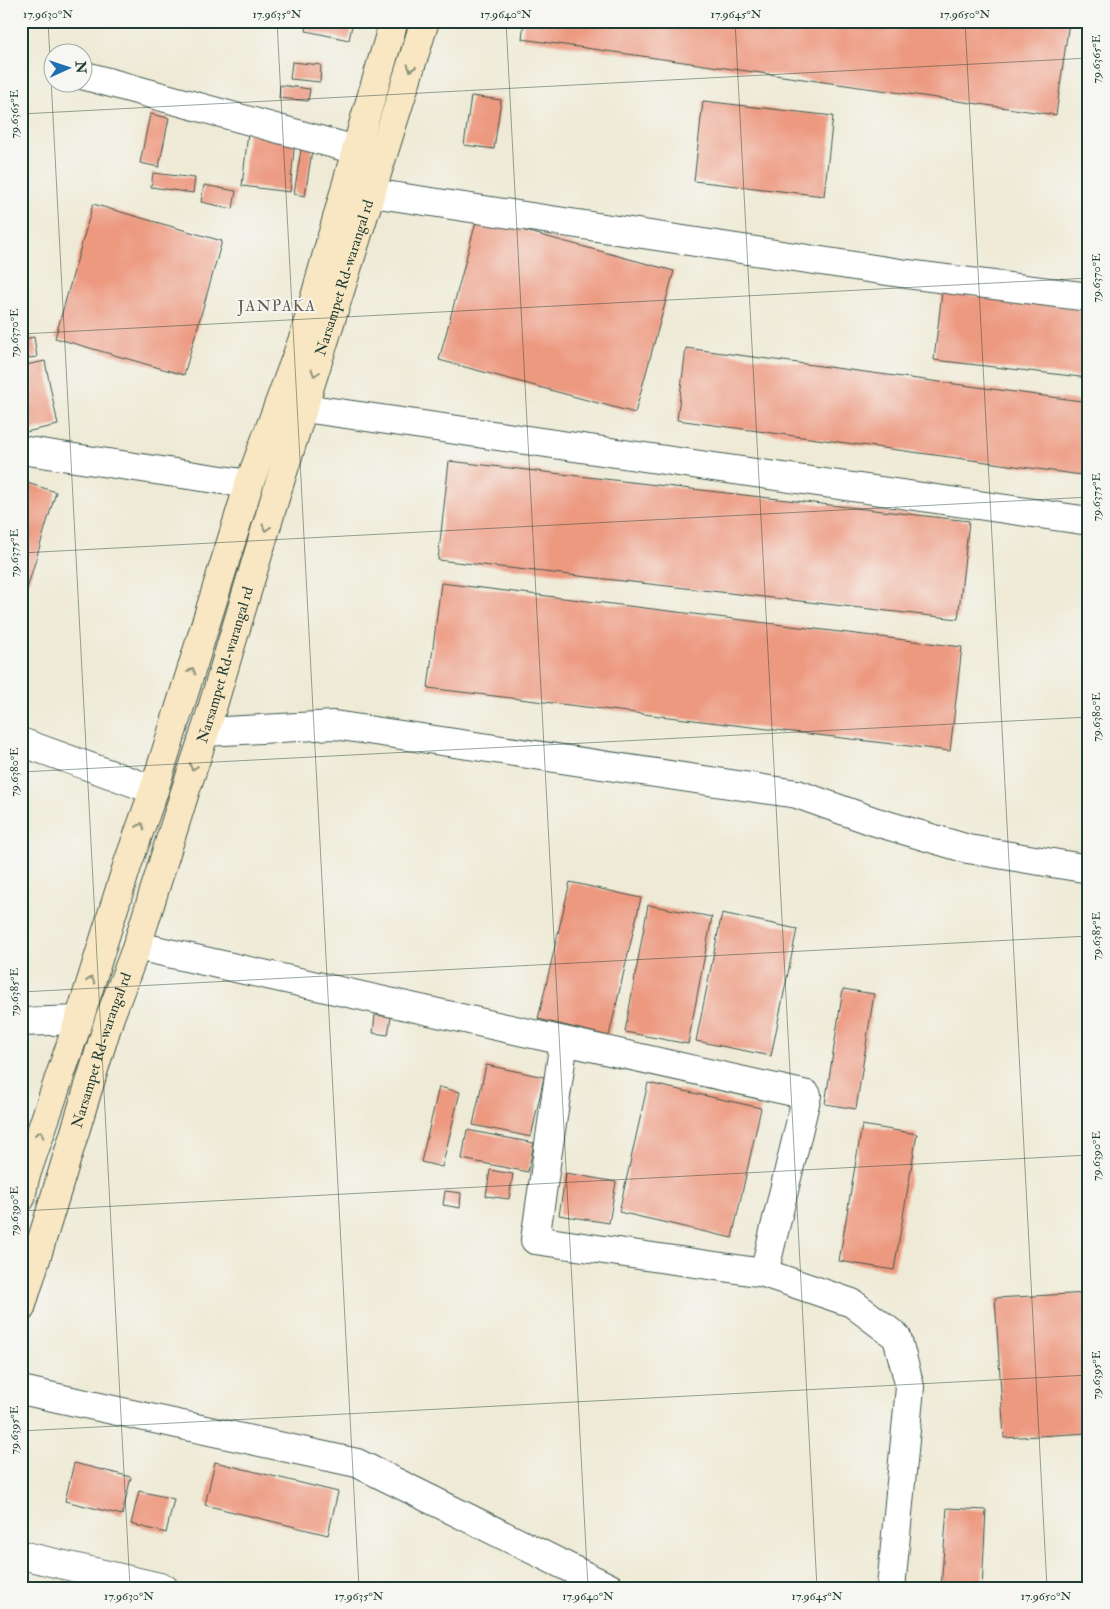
<svg xmlns="http://www.w3.org/2000/svg" width="1110" height="1609" font-family="'IM FELL Double Pica',serif">
	<style>
		.building { fill: #ed9980 }
		.lines { fill: none; stroke-linecap: round; stroke-linejoin: round }
		.street-casing { stroke: #3e574c; stroke-width: 30 }
		.secondary-casing { stroke: #3e574c; stroke-width: 30 }
		.street { stroke: #fff; stroke-width: 28 }
		.secondary { stroke: #f9e7c3; stroke-width: 28 }
		.oneway { stroke: #8c927c }
		.ticks { fill: none; stroke: #1f3d34; stroke-width: 1; stroke-opacity: 0.45 }
		.labels { text-anchor: middle; dominant-baseline: central; stroke-width: 4; stroke-linejoin: round; paint-order: stroke }
		.street-label { font-size: 15px; fill: #1f3d34; stroke: #f6f6f2 }
		.neighbourhood-label { font-size: 16px; letter-spacing: 1px; fill: #675d4f; stroke: #f6f6f2 }
		.neatline { fill: none; stroke: #1f3d34; stroke-width: 2 }
		.ticks-label { font-size: 12px; text-anchor: middle; fill: #1f3d34 }
	</style>
	<rect width="100%" height="100%" fill="#f6f6f2"/>
	<filter id="ink" filterUnits="userSpaceOnUse"><feTurbulence type="fractalNoise" baseFrequency=".02" numOctaves="2"/><feDisplacementMap in="SourceGraphic" scale="10" xChannelSelector="R" yChannelSelector="G"/><feConvolveMatrix kernelMatrix="1 2 1 2 8 2 1 2 1" color-interpolation-filters="sRGB"/></filter>
	<filter id="wash" filterUnits="userSpaceOnUse"><feTurbulence type="fractalNoise" baseFrequency=".0096" numOctaves="4" result="noise"/><feDisplacementMap in="SourceGraphic" scale="20" xChannelSelector="R" yChannelSelector="G"/><feGaussianBlur stdDeviation="1.12" result="paint"/><feColorMatrix in="noise" values="0 0 0 0 0 0 0 0 0 0 0 0 0 0 0 0 0 1.4 0 .05"/><feComposite in="paint" operator="in"/></filter>
	<g filter="url(#wash)">
		<rect width="100%" height="100%" fill="#eeead5"/>
		<g id="blocks">
			<path class="building" d="M 308,21 L 353,21 L 349,40 L 306,31 Z
				M 524,21 L 1063,21 L 1069,22 L 1056,115 L 522,39 Z
				M 292,62 L 321,65 L 320,82 L 290,79 Z
				M 280,85 L 310,89 L 308,101 L 279,98 Z
				M 471,96 L 501,100 L 494,149 L 464,145 Z
				M 703,101 L 833,116 L 824,196 L 694,181 Z
				M 150,114 L 169,118 L 159,167 L 140,163 Z
				M 248,133 L 295,139 L 290,192 L 242,186 Z
				M 302,143 L 313,144 L 305,196 L 294,194 Z
				M 153,173 L 195,178 L 193,193 L 151,187 Z
				M 204,185 L 236,191 L 233,209 L 201,202 Z
				M 93,204 L 222,241 L 184,375 L 55,338 Z
				M 477,218 L 674,271 L 635,413 L 439,360 Z
				M 942,292 L 1089,309 L 1089,378 L 934,360 Z
				M 34,337 L 37,357 L 21,359 L 21,340 Z
				M 686,348 L 1089,402 L 1089,476 L 677,420 Z
				M 45,361 L 58,425 L 21,433 L 21,366 Z
				M 449,461 L 969,521 L 958,619 L 438,560 Z
				M 21,481 L 56,492 L 24,599 L 21,598 Z
				M 441,583 L 962,647 L 950,751 L 428,688 Z
				M 570,882 L 641,898 L 609,1036 L 538,1019 Z
				M 648,905 L 712,917 L 688,1044 L 625,1032 Z
				M 722,913 L 797,929 L 771,1056 L 696,1041 Z
				M 843,989 L 874,994 L 856,1109 L 825,1104 Z
				M 375,1015 L 391,1017 L 388,1035 L 373,1033 Z
				M 486,1065 L 544,1077 L 531,1137 L 473,1125 Z
				M 648,1083 L 761,1108 L 732,1238 L 619,1212 Z
				M 439,1087 L 460,1092 L 442,1167 L 421,1162 Z
				M 862,1125 L 917,1134 L 894,1270 L 839,1261 Z
				M 467,1130 L 534,1143 L 528,1172 L 462,1159 Z
				M 490,1170 L 513,1174 L 509,1199 L 486,1196 Z
				M 566,1173 L 616,1182 L 609,1223 L 559,1215 Z
				M 445,1191 L 461,1193 L 460,1208 L 443,1205 Z
				M 1089,1293 L 1089,1433 L 1004,1438 L 995,1298 Z
				M 215,1462 L 338,1492 L 328,1535 L 205,1505 Z
				M 74,1463 L 131,1477 L 122,1515 L 65,1501 Z
				M 139,1491 L 174,1499 L 166,1533 L 131,1524 Z
				M 947,1508 L 986,1510 L 982,1588 L 941,1588 Z"/>
		</g>
	</g>
	<g filter="url(#ink)">
		<use href="#blocks" fill-opacity="0" stroke="#3e574c" stroke-width="1"/>
		<g class="lines">
			<defs>
				<path id="street" d="M 82,75 L 356,150
					M 372,193 L 907,274 L 1089,297
					M 304,408 L 1089,521
					M 21,450 L 249,484
					M 205,732 L 334,725 L 797,794 L 873,821 L 968,849 L 1089,869
					M 21,742 L 154,790
					M 137,946 L 807,1095 L 764,1273 L 852,1303 L 897,1337 L 910,1387 L 891,1588
					M 21,1022 L 79,1020
					M 564,1041 L 535,1240 L 764,1273
					M 21,1390 L 357,1463 L 610,1588
					M 21,1555 L 164,1588"/>
				<g id="secondary">
					<path d="M 21,1198 L 25,1178 L 79,1020 L 128,863 L 154,790 L 249,484 L 304,336 L 365,118 L 394,21"/>
					<path id="s1" d="M 21,1308 L 110,1017 L 137,946 L 185,792 L 205,732 L 278,488 L 425,21"/>
				</g>
			</defs>
			<use href="#street" class="street-casing"/>
			<use href="#secondary" class="secondary-casing"/>
			<use href="#street" class="street"/>
			<use href="#secondary" class="secondary"/>
		</g>
		<defs><path id="oneway-chevron" d="M-2-3.5L2.5 0L-2 3.5" fill="none" stroke-width="1.6" stroke-linecap="round" stroke-linejoin="round" transform="scale(1.25)"/></defs>
		<g class="oneway">
			<use href="#oneway-chevron" transform="translate(411 68) rotate(107)"/>
			<use href="#oneway-chevron" transform="translate(315 373) rotate(108)"/>
			<use href="#oneway-chevron" transform="translate(266 528) rotate(107)"/>
			<use href="#oneway-chevron" transform="translate(192 671) rotate(-73)"/>
			<use href="#oneway-chevron" transform="translate(193 767) rotate(109)"/>
			<use href="#oneway-chevron" transform="translate(141 826) rotate(-70)"/>
			<use href="#oneway-chevron" transform="translate(91 980) rotate(-73)"/>
			<use href="#oneway-chevron" transform="translate(40 1134) rotate(-71)"/>
		</g>
	</g>
	<path class="ticks" d="M 48,21 L 130,1588M 277,21 L 359,1588M 506,21 L 588,1588M 735,21 L 817,1588M 965,21 L 1047,1588M 21,114 L 1089,58M 21,334 L 1089,278M 21,553 L 1089,497M 21,772 L 1089,717M 21,992 L 1089,936M 21,1211 L 1089,1155M 21,1431 L 1089,1375"/>
	<g class="labels">
		<g class="street-label">
			<text stroke="none"><textPath href="#s1" startOffset="1080">Narsampet Rd-warangal rd</textPath></text>
			<text stroke="none"><textPath href="#s1" startOffset="675">Narsampet Rd-warangal rd</textPath></text>
			<text stroke="none"><textPath href="#s1" startOffset="270">Narsampet Rd-warangal rd</textPath></text>
		</g>
		<g class="neighbourhood-label">
			<text x="277" y="306">JANPAKA</text>
		</g>
	</g>
	<rect width="1110" height="1609" fill="none" stroke="#f6f6f2" stroke-width="55"/>
	<g transform="translate(68 68) rotate(87)"><circle r="24" fill="#f6f6f2" stroke="#a0aca6"/>
	<path d="M0-4L9 19L0 12L-9 19Z" fill="#1f6fb2"/>
	<text y="-8" font-size="14" font-weight="bold" text-anchor="middle" fill="#1f3d34">N</text>
	</g>
	<rect x="28" y="28" width="1054" height="1554" class="neatline"/>
	<g class="ticks-label">
		<text x="48" y="18">17.9630°N</text>
		<text x="277" y="18">17.9635°N</text>
		<text x="506" y="18">17.9640°N</text>
		<text x="736" y="18">17.9645°N</text>
		<text x="965" y="18">17.9650°N</text>
		<text transform="translate(1096 59) rotate(-90)" y="4">79.6365°E</text>
		<text transform="translate(14 114) rotate(-90)" y="4">79.6365°E</text>
		<text transform="translate(1096 278) rotate(-90)" y="4">79.6370°E</text>
		<text transform="translate(14 333) rotate(-90)" y="4">79.6370°E</text>
		<text transform="translate(1096 497) rotate(-90)" y="4">79.6375°E</text>
		<text transform="translate(14 553) rotate(-90)" y="4">79.6375°E</text>
		<text transform="translate(1096 717) rotate(-90)" y="4">79.6380°E</text>
		<text transform="translate(14 772) rotate(-90)" y="4">79.6380°E</text>
		<text transform="translate(1096 936) rotate(-90)" y="4">79.6385°E</text>
		<text transform="translate(14 992) rotate(-90)" y="4">79.6385°E</text>
		<text transform="translate(1096 1156) rotate(-90)" y="4">79.6390°E</text>
		<text transform="translate(14 1211) rotate(-90)" y="4">79.6390°E</text>
		<text transform="translate(1096 1375) rotate(-90)" y="4">79.6395°E</text>
		<text transform="translate(14 1430) rotate(-90)" y="4">79.6395°E</text>
		<text x="129" y="1600">17.9630°N</text>
		<text x="359" y="1600">17.9635°N</text>
		<text x="588" y="1600">17.9640°N</text>
		<text x="817" y="1600">17.9645°N</text>
		<text x="1046" y="1600">17.9650°N</text>
	</g>
</svg>
